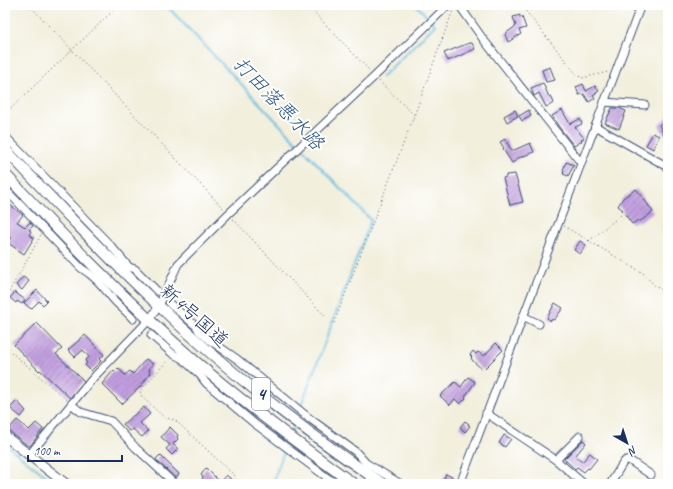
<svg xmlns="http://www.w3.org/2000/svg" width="673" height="489" font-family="Caveat,'Klee One',sans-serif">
	<defs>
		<pattern id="building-hatch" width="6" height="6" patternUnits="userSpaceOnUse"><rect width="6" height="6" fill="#c19fde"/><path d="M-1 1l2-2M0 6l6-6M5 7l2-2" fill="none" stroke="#9c82b7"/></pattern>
	</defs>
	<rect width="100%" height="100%" fill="#fff"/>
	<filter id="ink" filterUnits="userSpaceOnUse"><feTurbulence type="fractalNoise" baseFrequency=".025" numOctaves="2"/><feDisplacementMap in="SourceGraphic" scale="8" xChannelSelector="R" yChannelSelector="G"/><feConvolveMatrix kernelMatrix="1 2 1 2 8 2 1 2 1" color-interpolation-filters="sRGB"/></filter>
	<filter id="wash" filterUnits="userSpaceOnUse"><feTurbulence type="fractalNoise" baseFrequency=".012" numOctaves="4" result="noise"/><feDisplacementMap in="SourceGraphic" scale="16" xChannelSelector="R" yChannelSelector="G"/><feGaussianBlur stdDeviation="0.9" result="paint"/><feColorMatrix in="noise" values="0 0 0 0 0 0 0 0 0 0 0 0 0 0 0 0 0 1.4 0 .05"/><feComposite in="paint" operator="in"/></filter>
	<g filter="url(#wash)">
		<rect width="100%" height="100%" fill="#f2efdd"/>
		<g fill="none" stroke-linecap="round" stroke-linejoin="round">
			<g stroke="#64bee1" stroke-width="2">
				<polyline points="166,5 299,145"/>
				<polyline points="382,77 435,25 416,5"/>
				<polyline points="296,419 371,220 302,148"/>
				<polyline points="291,434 294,425"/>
				<polyline points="5,444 56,484"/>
				<polyline points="272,484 285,449"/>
			</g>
		</g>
		<g id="blocks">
			<g fill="url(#building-hatch)">
				<polygon points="520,15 520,18 522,17 526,28 519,30 521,34 508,42 505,34 516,26 513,17"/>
				<polygon points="469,43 472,43 475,49 448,61 444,53"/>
				<polygon points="550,67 555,80 546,82 542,70"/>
				<polygon points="543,83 549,97 551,96 554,103 546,107 539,93 534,96 531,88"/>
				<polygon points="583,84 586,91 595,86 599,91 593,95 595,98 589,102 584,94 579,95 576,87"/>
				<polygon points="612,108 619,108 626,111 619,129 605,123"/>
				<polygon points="515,110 518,116 507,122 504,116"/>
				<polygon points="529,110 531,116 522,121 519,116"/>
				<polygon points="562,110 570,124 580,119 582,124 575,127 584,138 581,140 582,141 574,146 559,127 552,116"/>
				<polygon points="668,116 668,133 664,135 659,125"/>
				<polygon points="653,133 659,136 653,149 646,145"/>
				<polygon points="505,139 512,151 530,143 534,152 516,159 517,160 512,163 503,149 504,148 500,142"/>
				<polygon points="566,162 574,165 568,176 563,174 564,171 563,170"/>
				<polygon points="515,174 523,202 510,205 503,178 506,177 506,175"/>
				<polygon points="636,189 642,196 653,212 639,222 638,220 632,224 622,210 623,210 618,206 623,198"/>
				<polygon points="5,201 23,215 17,222 25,227 30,222 33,226 29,230 31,231 29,235 34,238 24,254 8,243 12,238 5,233"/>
				<polygon points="580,241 586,245 580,254 574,250"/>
				<polygon points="23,277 29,281 22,290 16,285"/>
				<polygon points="37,290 47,301 43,305 39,301 31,309 24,303"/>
				<polygon points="15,292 25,300 22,304 17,301 16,303 10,298"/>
				<polygon points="555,303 563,308 554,320 552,319 551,321 547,318"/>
				<polygon points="37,323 62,349 56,354 84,381 70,398 40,370 39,371 14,345"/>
				<polygon points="85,335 104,355 99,359 101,361 91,371 85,365 87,363 85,361 89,357 83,350 75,357 68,350"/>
				<polygon points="496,343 503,350 483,370 473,361 471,358 472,357 470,355 473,351 476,354 478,352 484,356"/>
				<polygon points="146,359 153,364 149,369 150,370 149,372 150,373 142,385 122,404 102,384 113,371 114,372 118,368 125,375 130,371 133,374"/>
				<polygon points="468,377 475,382 465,397 466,398 460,404 455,399 450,405 440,396 455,382 461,387"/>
				<polygon points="17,401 26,411 21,417 10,408"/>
				<polygon points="144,407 150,414 140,423 148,431 142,437 133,429 129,431 123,424"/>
				<polygon points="17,420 29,430 36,423 43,429 30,446 28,446 8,430"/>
				<polygon points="465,421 469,424 468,425 470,426 465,432 460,427"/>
				<polygon points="170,427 178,435 177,437 178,439 173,444 178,449 172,455 166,449 170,445 161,437"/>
				<polygon points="504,435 511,439 505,447 499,443"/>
				<polygon points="583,440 586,443 575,456 582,462 590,453 597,459 589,469 588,468 584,472 577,467 575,469 564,459"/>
				<polygon points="160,455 179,474 176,478 157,461 156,459"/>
				<polygon points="206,468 220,482 226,475 231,479 227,484 208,484 202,479 203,477 201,475"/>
				<polygon points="446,474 454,478 452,484 441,484"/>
			</g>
		</g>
	</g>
	<g filter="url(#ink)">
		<use href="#blocks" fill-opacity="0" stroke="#3b4c71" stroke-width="1"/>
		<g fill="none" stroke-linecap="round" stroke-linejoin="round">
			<g stroke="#3b4c71" stroke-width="9">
				<g id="minor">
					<polyline points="459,5 483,39 581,163"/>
					<polyline points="604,102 645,105"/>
					<polyline points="595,126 668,167"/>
					<polyline points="5,136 111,246 129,267 135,269 157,291"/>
					<path d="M5 189 81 268C97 278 102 286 113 299 119 306 127 312 133 319"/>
					<polyline points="170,304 196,326 199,331 208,339 237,359 309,418 356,452 366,463 401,484"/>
					<polyline points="523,316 539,324"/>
					<polyline points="151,335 173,354 181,358 200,375 206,383 255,424 329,479 340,484"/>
					<polyline points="71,404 81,412 111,421 136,448 175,484"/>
					<polyline points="486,413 556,460 584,484"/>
					<polyline points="29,455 93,378 149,320 159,306 178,264 228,214 375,76 448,5"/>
					<polyline points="556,460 580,436"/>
					<polyline points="460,484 641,5"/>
					<polyline points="610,484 623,463 626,460 629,460 651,475"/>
				</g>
			</g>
			<g stroke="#3b4c71" stroke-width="11">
				<polyline id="major" points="5,436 66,484"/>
			</g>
			<g stroke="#3b4c71" stroke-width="12">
				<g id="highway">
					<path d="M5 149C55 202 105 255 158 305 227 371 304 431 383 484"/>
					<path d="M5 174C66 239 128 303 195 361 246 405 300 445 354 484"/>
				</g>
			</g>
			<g stroke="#3b4c71" stroke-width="1" stroke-dasharray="1 3" stroke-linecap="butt">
				<polyline points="29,5 224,209"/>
				<polyline points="307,5 370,71"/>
				<polyline points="521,5 577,75 582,78 608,72"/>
				<polyline points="379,81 414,115"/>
				<polyline points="5,114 119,5"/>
				<polyline points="233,219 326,317"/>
				<polyline points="564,226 643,273 656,287 668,292"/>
				<polyline points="589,241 621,215"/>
				<polyline points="5,299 41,235"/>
				<polyline points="334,323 414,116 453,10"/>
				<polyline points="5,347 67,400"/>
				<polyline points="169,359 140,391 142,397 165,418 175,420 235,476 236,484"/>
			</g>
			<use href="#minor" stroke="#fff" stroke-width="7"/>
			<use href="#major" stroke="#fff" stroke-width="9"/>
			<use href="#highway" stroke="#fff" stroke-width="10"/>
		</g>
	</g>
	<g text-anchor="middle" stroke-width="4" stroke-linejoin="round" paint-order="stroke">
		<rect fill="#fff" stroke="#5f6d8e" stroke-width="1" x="252" y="378" width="18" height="32" rx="3"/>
		<g font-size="18" font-weight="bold" fill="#1b2f5e">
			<text x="261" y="400">4</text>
		</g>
		<g font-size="19" fill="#1b2f5e" stroke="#fff">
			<text transform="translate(195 315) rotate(42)" y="7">新4号国道</text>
		</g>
		<g font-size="20" font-style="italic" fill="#315a85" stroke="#fff">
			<text transform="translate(279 103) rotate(46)" y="7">打田落悪水路</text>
		</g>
	</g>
	<rect width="673" height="489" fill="none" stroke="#fff" stroke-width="20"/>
	<g transform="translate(627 443) rotate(141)" stroke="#ffffff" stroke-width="3" paint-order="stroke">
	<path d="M0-3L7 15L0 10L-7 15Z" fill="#1b2f5e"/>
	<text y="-6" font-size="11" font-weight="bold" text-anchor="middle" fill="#1b2f5e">N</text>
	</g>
	<path d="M28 455v6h94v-6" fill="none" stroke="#1b2f5e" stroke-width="2"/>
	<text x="34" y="455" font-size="12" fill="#1b2f5e" stroke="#ffffff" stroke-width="3" paint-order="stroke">100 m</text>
</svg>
